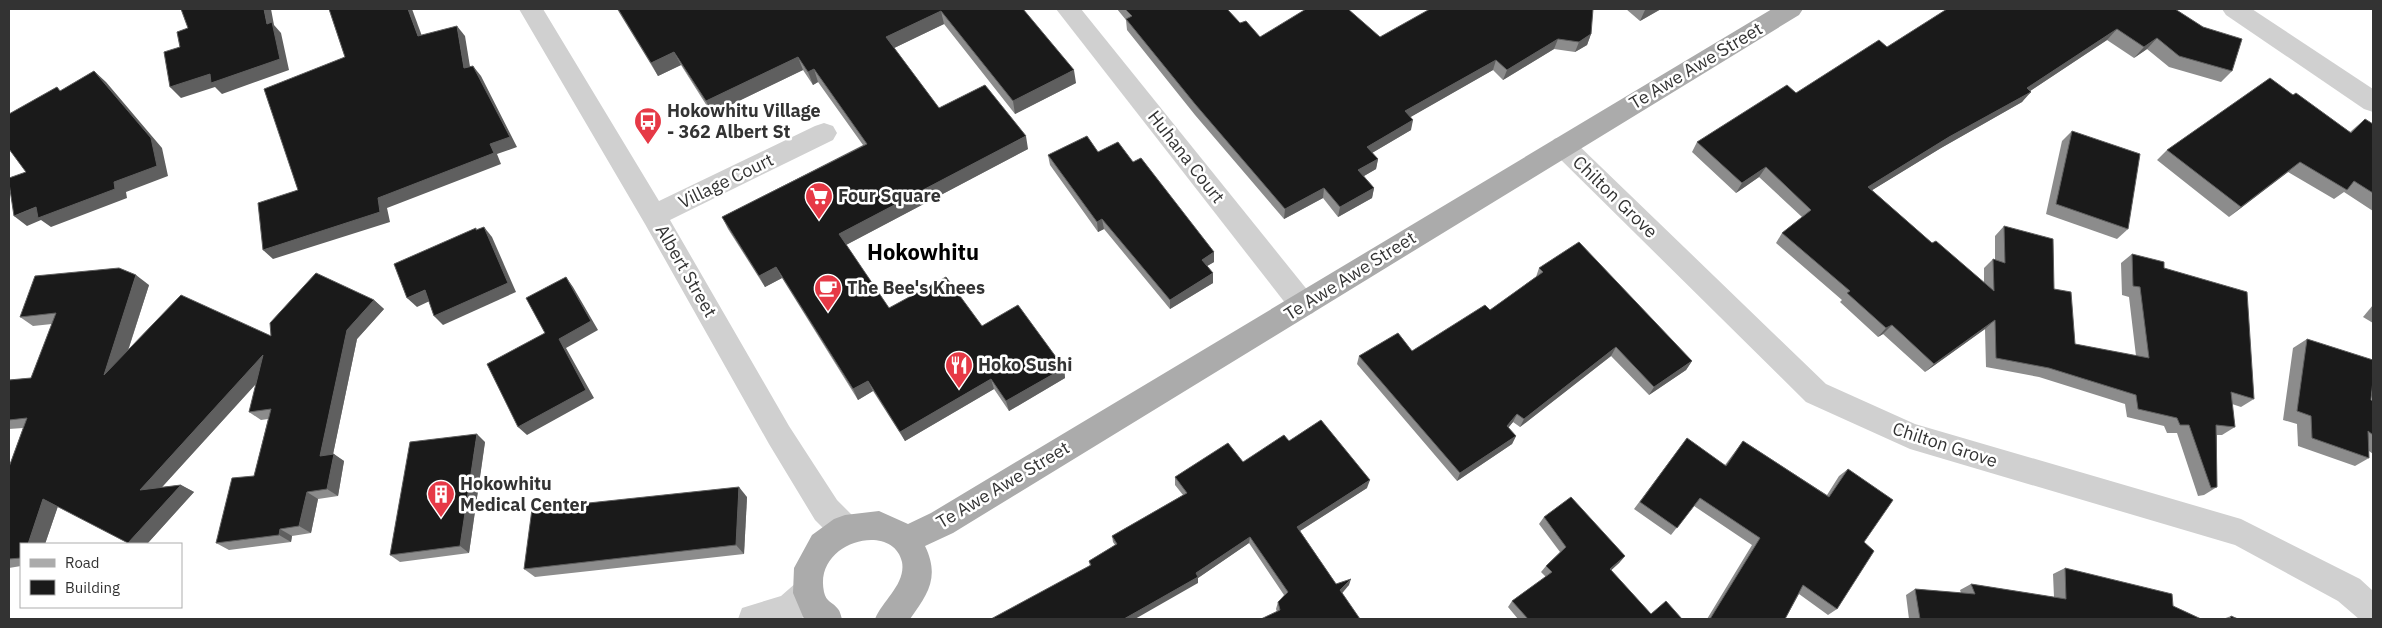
<svg xmlns="http://www.w3.org/2000/svg" width="2382" height="628" font-family="'IBM Plex Sans',sans-serif">
	<rect width="100%" height="100%" fill="#fff"/>
	<g fill="none" stroke-linecap="round" stroke-linejoin="round">
		<g fill="#d0d0d0" fill-rule="evenodd">
			<polygon points="519,9 543,9 659,201 815,126 824,123 833,126 837,133 833,140 670,220 789,426 837,500 856,519 860,529 856,539 845,543 834,539 815,520 769,444 645,224"/>
			<polygon points="1056,9 1081,9 1313,297 1317,305 1313,313 1303,317 1293,313"/>
			<polygon points="2222,9 2252,9 2373,89 2373,112 2364,109 2226,15"/>
			<polygon points="1563,136 1572,139 1826,384 1915,424 2241,519 2360,579 2373,591 2373,619 2359,619 2338,601 2235,545 1910,449 1806,402 1554,153 1550,146 1554,139"/>
			<polygon points="808,578 819,582 823,593 819,604 801,619 738,619 742,608 781,596 797,582"/>
		</g>
		<path fill="#ababab" fill-rule="evenodd" d="M1772 9H1803L1799 15 953 533 925 546C940 577 928 594 910 619H875C883 600 906 584 902 562 893 521 813 541 824 592 826 602 833 602 838 609 840 611 841 616 842 619H804L793 593 794 568 812 535 834 519 845 515 879 511 908 524 931 513Z"/>
	</g>
	<g fill="#8c8c8c">
		<polygon points="617,9 1023,9 1076,83 1015,114 944,24 894,48 939,108 1028,149 846,245 889,308 982,326 1064,368 1065,378 1009,411 994,389 905,441 873,391 858,400 782,278 765,287 728,229 722,217 863,145 818,82 813,85 803,70 712,114 681,65 658,76"/>
		<polygon points="1117,9 1227,9 1240,23 1260,37 1380,37 1591,34 1587,45 1575,52 1554,49 1503,80 1493,70 1410,117 1411,130 1372,153 1378,159 1376,169 1364,176 1374,188 1372,198 1338,217 1323,198 1284,219 1195,115 1127,30 1126,20"/>
		<polygon points="1626,9 1661,9 1640,21"/>
		<polygon points="2175,9 2232,71 2221,82 2169,67 2147,49 2134,58 2107,40 2030,91 2022,102 1941,148 1872,190 1932,243 1984,283 1984,268 1993,259 1995,259 1995,236 2004,226 2054,289 2075,344 2136,356 2129,297 2122,295 2121,263 2132,254 2164,268 2254,399 2241,407 2232,404 2235,427 2222,435 2217,435 2217,487 2204,495 2198,496 2177,433 2167,433 2164,426 2127,417 2125,404 2039,377 1986,367 1985,329 1925,372 1883,334 1878,337 1840,302 1842,300 1776,243 1782,233 1802,217 1759,177 1736,193 1692,152 1697,142 1796,93"/>
		<polygon points="2293,95 2350,132 2365,119 2373,124 2373,211 2344,192 2334,199 2288,172 2229,217 2157,160 2167,150"/>
		<polygon points="2072,131 2128,229 2117,239 2046,214 2062,141"/>
		<polygon points="1098,152 1133,162 1214,252 1214,262 1207,266 1213,283 1170,309 1104,229 1098,232 1050,165 1048,155"/>
		<polygon points="1539,268 1692,361 1686,370 1649,395 1611,356 1520,427 1513,422 1508,428 1516,436 1512,444 1457,481 1357,364 1359,356 1412,351 1490,310 1536,277"/>
		<polygon points="149,285 128,351 271,336 374,300 384,309 357,339 333,454 344,461 338,496 318,499 311,533 292,536 291,542 229,550 216,543 254,476 268,419 261,420 249,412 256,384 162,487 181,485 194,492 147,544 130,544 58,506 45,544 21,544 21,566 9,568 9,467 23,428 9,429 9,380 31,378 52,324 33,326 20,317"/>
		<polygon points="2373,305 2373,323 2363,317"/>
		<polygon points="2307,339 2371,400 2373,401 2373,454 2369,451 2369,458 2355,466 2298,446 2297,424 2283,420 2293,348"/>
		<polygon points="1289,441 1367,488 1300,531 1336,584 1349,585 1277,612 1276,609 1278,602 1284,595 1249,543 1198,578 1198,583 1090,566 1089,561 1115,545 1113,542 1112,536 1183,495 1175,485 1175,477 1243,462"/>
		<polygon points="1743,441 1827,495 1839,476 1848,469 1864,542 1837,609 1828,615 1799,594 1785,619 1707,619 1752,545 1694,506 1671,535 1634,509 1681,446 1725,465"/>
		<polygon points="485,442 469,553 400,562 390,555"/>
		<polygon points="747,497 744,554 535,577 524,569"/>
		<polygon points="1544,517 1625,556 1619,563 1611,570 1651,614 1682,619 1518,619 1508,607 1512,601 1546,577 1541,572 1546,566 1560,552 1539,524"/>
		<polygon points="2065,568 2173,606 2201,619 1909,619 1906,595 1915,589 1961,593 1960,590 1971,584 2054,597 2053,574"/>
		<polygon points="2231,616 2238,619 2223,619"/>
	</g>
	<g fill="#5f5f5f">
		<polygon points="264,9 271,9 274,25 281,33 289,70 222,94 215,87 181,98 170,87 267,24"/>
		<polygon points="408,9 412,9 426,47 418,36"/>
		<polygon points="1647,9 1661,9 1640,21 1645,10"/>
		<polygon points="941,11 944,24 890,50 886,37"/>
		<polygon points="457,26 465,36 472,79 464,68"/>
		<polygon points="2117,29 2107,40 2018,99 2027,88"/>
		<polygon points="1591,34 1587,45 1575,52 1579,42"/>
		<polygon points="2157,38 2147,49 2134,58 2144,47"/>
		<polygon points="1558,39 1554,49 1503,80 1507,70"/>
		<polygon points="674,52 681,65 658,76 651,63"/>
		<polygon points="798,57 803,70 712,114 706,101"/>
		<polygon points="1496,60 1493,70 1402,122 1405,111"/>
		<polygon points="473,66 481,76 517,147 497,154 501,164 387,208 390,222 273,259 263,250 378,198 490,144"/>
		<polygon points="814,69 818,82 813,85 808,72"/>
		<polygon points="1074,70 1076,83 1015,114 1013,101"/>
		<polygon points="94,71 106,82 162,148 168,176 126,192 127,198 51,227 41,220 27,226 14,216 36,207"/>
		<polygon points="2031,92 2022,102 1941,148 1861,197 1868,187 1949,137"/>
		<polygon points="1413,120 1411,130 1365,157 1367,147"/>
		<polygon points="1026,136 1028,149 844,246 839,234"/>
		<polygon points="1378,159 1376,169 1357,180 1358,170"/>
		<polygon points="2300,162 2288,172 2229,217 2241,207"/>
		<polygon points="1766,167 1759,177 1736,193 1742,183"/>
		<polygon points="1324,188 1323,198 1284,219 1285,209"/>
		<polygon points="1374,188 1372,198 1338,217 1340,207"/>
		<polygon points="1102,219 1104,229 1098,232 1097,222"/>
		<polygon points="484,227 492,237 516,292 443,325 434,316"/>
		<polygon points="1214,252 1214,262 1202,269 1202,260"/>
		<polygon points="776,267 782,278 765,287 759,276"/>
		<polygon points="1213,273 1213,283 1170,309 1170,300"/>
		<polygon points="136,275 149,285 117,384 104,375"/>
		<polygon points="566,277 573,287 598,330 566,348 594,398 527,435 518,427 559,339"/>
		<polygon points="425,290 434,299 417,307 407,298"/>
		<polygon points="374,300 384,309 357,339 331,464 320,456 347,330"/>
		<polygon points="1995,320 1985,329 1925,372 1934,364"/>
		<polygon points="1892,325 1883,334 1878,337 1886,328"/>
		<polygon points="1616,347 1611,356 1520,427 1524,419"/>
		<polygon points="263,355 274,364 153,497 140,490"/>
		<polygon points="1692,361 1686,370 1649,395 1654,387"/>
		<polygon points="1064,368 1065,378 1009,411 1006,401"/>
		<polygon points="991,379 994,389 905,441 900,432"/>
		<polygon points="868,381 873,391 858,400 853,389"/>
		<polygon points="1517,414 1513,422 1503,434 1507,426"/>
		<polygon points="477,434 485,442 469,553 460,546"/>
		<polygon points="1516,436 1512,444 1457,481 1460,473"/>
		<polygon points="334,454 344,461 338,496 327,489"/>
		<polygon points="1370,480 1367,488 1295,534 1297,527"/>
		<polygon points="181,485 194,492 147,544 130,544 128,543"/>
		<polygon points="739,487 747,497 744,554 736,545"/>
		<polygon points="307,492 318,499 311,533 299,526"/>
		<polygon points="43,499 58,506 45,544 28,544"/>
		<polygon points="280,529 292,536 291,542 279,535"/>
		<polygon points="1250,537 1249,543 1198,578 1198,583 1135,619 1124,619 1196,573"/>
		<polygon points="1625,556 1619,563 1605,576 1610,569"/>
		<polygon points="1351,579 1349,585 1339,597 1340,590"/>
	</g>
	<g fill="#1a1a1a" stroke="#5f5f5f">
		<polygon points="181,9 264,9 267,24 272,22 280,59 211,83 210,74 170,87 164,52 180,47 177,32 188,28"/>
		<polygon points="329,9 408,9 418,36 457,26 464,68 473,66 510,137 490,144 494,153 378,198 380,212 263,250 258,203 298,190 264,89 345,57"/>
		<polygon points="618,9 1023,9 1074,70 1013,101 941,11 886,37 939,108 985,85 1026,136 839,234 889,308 946,277 982,326 1018,305 1064,368 1006,401 991,379 900,432 868,381 853,389 776,267 759,276 722,217 867,144 814,69 808,72 798,57 706,101 674,52 651,63"/>
		<polygon points="1125,9 1227,9 1240,23 1246,21 1260,37 1306,9 1348,9 1380,37 1430,9 1593,9 1591,34 1579,42 1558,39 1507,70 1496,60 1405,111 1413,120 1367,147 1378,159 1358,170 1374,188 1340,207 1324,188 1285,209 1195,104 1126,19 1132,16"/>
		<polygon points="1947,9 2175,9 2203,27 2242,39 2232,71 2179,56 2157,38 2144,47 2117,29 2027,88 2031,92 1949,137 1868,187 1932,243 1936,241 1994,291 1993,259 2005,263 2004,226 2053,239 2054,289 2071,292 2075,344 2149,358 2140,287 2133,286 2132,254 2164,262 2164,268 2247,292 2254,399 2231,392 2235,427 2216,425 2217,487 2211,488 2189,425 2180,425 2177,418 2138,409 2136,395 2049,368 1996,358 1995,320 1934,364 1892,325 1886,328 1847,293 1850,291 1782,233 1811,210 1766,167 1742,183 1697,142 1787,85 1796,93 1879,40 1887,47"/>
		<polygon points="94,71 151,138 157,166 114,182 115,189 38,218 36,207 14,216 9,183 9,178 26,172 9,149 9,114 57,87 60,91"/>
		<polygon points="2270,78 2293,95 2296,93 2351,133 2365,119 2373,124 2373,193 2354,181 2347,190 2300,162 2241,207 2167,150"/>
		<polygon points="2072,131 2140,154 2128,229 2056,204"/>
		<polygon points="1087,136 1098,152 1118,142 1133,162 1141,158 1214,252 1202,260 1213,273 1170,300 1102,219 1097,222 1048,155"/>
		<polygon points="484,227 508,283 434,316 425,290 407,298 394,264 476,228 476,230"/>
		<polygon points="1579,242 1692,361 1654,387 1616,347 1524,419 1517,414 1507,426 1516,436 1460,473 1359,356 1398,333 1412,351 1485,305 1490,310 1543,272 1539,268"/>
		<polygon points="119,268 136,275 104,375 181,295 271,336 270,323 316,273 374,300 347,330 320,456 334,454 327,489 307,492 299,526 280,529 279,535 216,543 232,478 254,476 271,409 249,412 263,355 140,490 181,485 128,543 43,499 28,544 21,544 21,558 9,559 9,467 27,418 9,420 9,380 31,378 56,313 20,317 35,276"/>
		<polygon points="566,277 591,321 559,339 586,390 518,427 487,364 545,333 526,298"/>
		<polygon points="2307,339 2373,360 2373,380 2371,400 2373,401 2373,435 2368,431 2369,458 2312,438 2311,416 2297,411"/>
		<polygon points="1321,420 1370,480 1297,527 1336,584 1351,579 1340,590 1360,619 1261,619 1280,610 1278,602 1288,592 1250,537 1196,573 1198,577 1124,619 991,619 1091,565 1089,561 1117,544 1112,536 1187,493 1175,477 1228,443 1243,462 1284,435 1289,441"/>
		<polygon points="477,434 460,546 390,555 410,442"/>
		<polygon points="1687,438 1726,466 1743,441 1829,497 1848,469 1893,500 1864,542 1874,551 1837,609 1803,585 1785,619 1710,619 1760,538 1700,498 1677,528 1640,502"/>
		<polygon points="739,487 736,545 524,569 532,509"/>
		<polygon points="1571,497 1625,556 1610,569 1651,614 1666,601 1682,619 1528,619 1512,601 1552,572 1546,566 1566,547 1544,517"/>
		<polygon points="2065,568 2172,594 2173,606 2201,619 1920,619 1915,589 1975,594 1971,584 2066,599"/>
		<polygon points="2231,616 2238,619 2230,619"/>
	</g>
	<defs>
		<g id="bus-pin" transform="scale(1.4375)"><path d="M0 17L-7.5 6A9.5 9.5 0 1 1 7.5 6Z" fill="#e63946" stroke="#fff"/><path d="M-5-6H5V4H4V6H2V4H-2V6H-4V4H-5ZM-3.5-4V0h7V-4ZM-3.5 1.2v1.5H-2V1.2ZM2 1.2v1.5H3.5V1.2Z" fill="#fff"/></g>
		<g id="supermarket-pin" transform="scale(1.4375)"><path d="M0 17L-7.5 6A9.5 9.5 0 1 1 7.5 6Z" fill="#e63946" stroke="#fff"/><path d="M-6-5.5h2.5l.6 2H6L4.5 2H-2.5L-4.4-4H-6ZM-1.5 3.2a1.3 1.3 0 1 0 .1 0ZM3 3.2a1.3 1.3 0 1 0 .1 0Z" fill="#fff"/></g>
		<g id="cafe-pin" transform="scale(1.4375)"><path d="M0 17L-7.5 6A9.5 9.5 0 1 1 7.5 6Z" fill="#e63946" stroke="#fff"/><path d="M-5.5-4.5H6V0H3Q3 3.5 0 3.5H-2.5Q-5.5 3.5-5.5 0ZM3-3.2v2h1.7v-2ZM-6 4.5H4V6H-6Z" fill="#fff"/></g>
		<g id="restaurant-pin" transform="scale(1.4375)"><path d="M0 17L-7.5 6A9.5 9.5 0 1 1 7.5 6Z" fill="#e63946" stroke="#fff"/><path d="M-5-6h1v4h1v-4h1v4h1v-4h1v5L-1.5 .5V6h-2V.5L-5-1ZM5-6V6H3V1.5H1.5Q1.5-4 5-6Z" fill="#fff"/></g>
		<g id="building-pin" transform="scale(1.4375)"><path d="M0 17L-7.5 6A9.5 9.5 0 1 1 7.5 6Z" fill="#e63946" stroke="#fff"/><path d="M-4-6H4V6H1V3H-1V6H-4ZM-2.5-4.3h1.7v1.8h-1.7ZM.8-4.3h1.7v1.8H.8ZM-2.5-1h1.7V.8h-1.7ZM.8-1h1.7V.8H.8Z" fill="#fff"/></g>
	</defs>
	<g fill-rule="evenodd">
		<use href="#bus-pin" x="648" y="121"/>
		<use href="#supermarket-pin" x="819" y="196"/>
		<use href="#cafe-pin" x="828" y="288"/>
		<use href="#restaurant-pin" x="959" y="365"/>
		<use href="#building-pin" x="441" y="494"/>
	</g>
	<g text-anchor="middle" stroke-width="5" stroke-linejoin="round" paint-order="stroke">
		<g font-size="18" fill="#333" stroke="#fff">
			<text transform="translate(1696 66) rotate(-31)" y="6">Te Awe Awe Street</text>
			<text transform="translate(1186 157) rotate(52)" y="6">Huhana Court</text>
			<text transform="translate(726 181) rotate(-26)" y="6">Village Court</text>
			<text transform="translate(1615 197) rotate(44)" y="6">Chilton Grove</text>
			<text transform="translate(686 271) rotate(60)" y="6">Albert Street</text>
			<text transform="translate(1350 276) rotate(-32)" y="6">Te Awe Awe Street</text>
			<text transform="translate(1945 445) rotate(18)" y="6">Chilton Grove</text>
			<text transform="translate(1003 485) rotate(-31)" y="6">Te Awe Awe Street</text>
		</g>
		<g font-size="18" font-weight="bold" fill="#333" stroke="#fff" text-anchor="start">
			<text x="667" y="117">Hokowhitu Village<tspan x="667" dy="21">- 362 Albert St</tspan></text>
			<text x="838" y="202">Four Square</text>
			<text x="847" y="294">The Bee's Knees</text>
			<text x="978" y="371">Hoko Sushi</text>
			<text x="460" y="490">Hokowhitu<tspan x="460" dy="21">Medical Center</tspan></text>
		</g>
		<g font-size="22" font-weight="bold" fill="#000" stroke="#fff">
			<text x="923" y="260">Hokowhitu</text>
		</g>
	</g>
	<rect width="2382" height="628" fill="none" stroke="#333333" stroke-width="20"/>
	<rect x="20" y="543" width="162" height="65" fill="#ffffff" stroke="#adadad"/>
	<rect x="30" y="559" width="25" height="8" fill="#ababab" stroke="#adadad"/>
	<text x="65" y="568" font-size="15" fill="#333333">Road</text>
	<rect x="30" y="580" width="25" height="15" fill="#1a1a1a" stroke="#adadad"/>
	<text x="65" y="593" font-size="15" fill="#333333">Building</text>
</svg>
